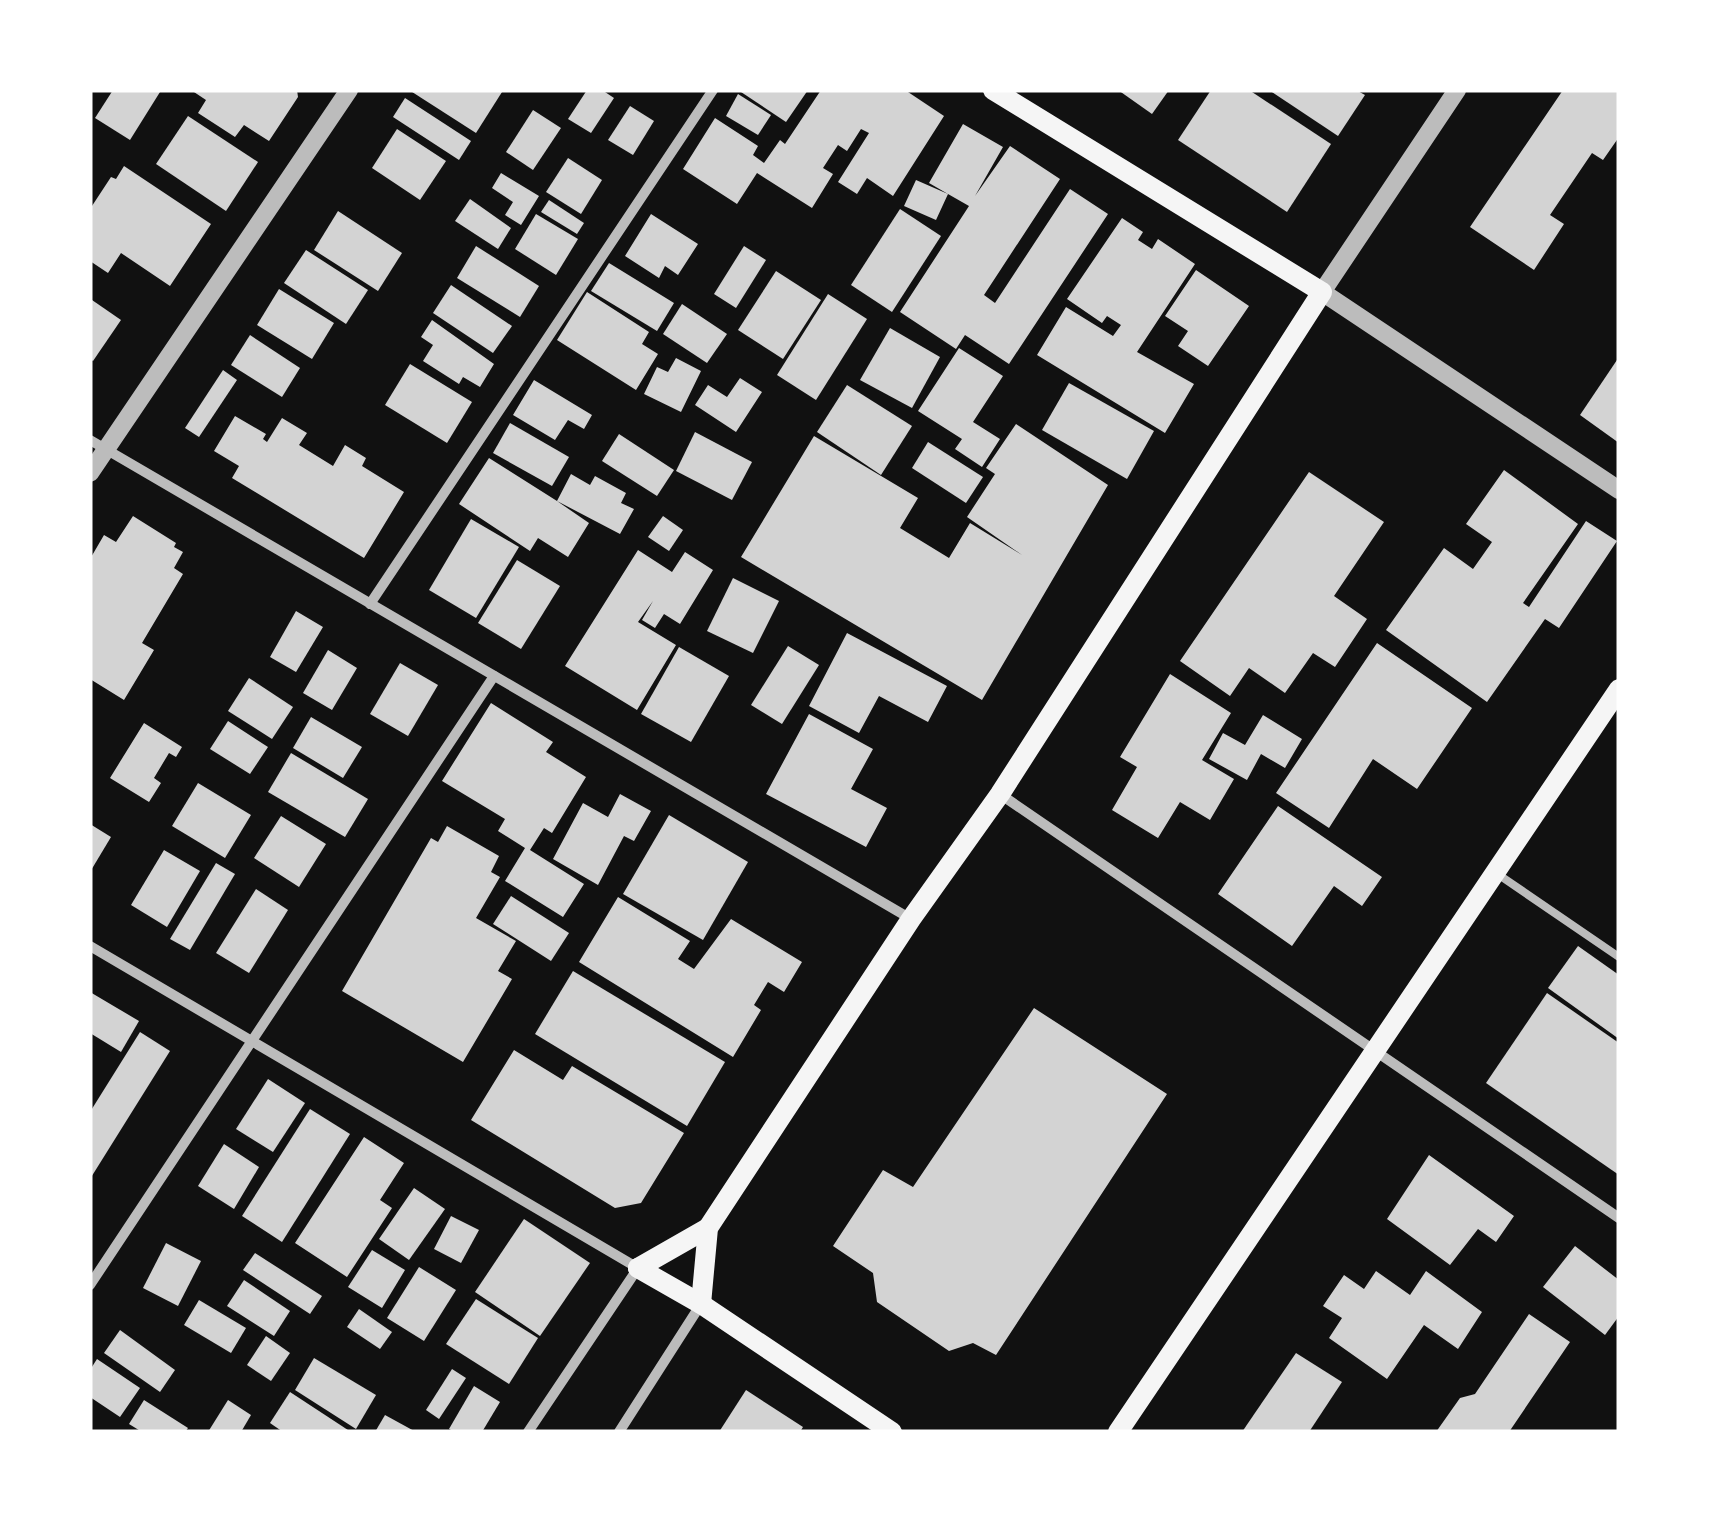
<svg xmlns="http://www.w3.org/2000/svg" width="1709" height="1522" font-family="Rubik,sans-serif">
	<rect width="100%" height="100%" fill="#111"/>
	<g fill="#d3d3d3">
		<polygon points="113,90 160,92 130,140 95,118"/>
		<polygon points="191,90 297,90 298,97 269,141 244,125 235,137 198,113 206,100"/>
		<polygon points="409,90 500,90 502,92 476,133"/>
		<polygon points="587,90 602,90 614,98 591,133 568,119"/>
		<polygon points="738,90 808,90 786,122"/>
		<polygon points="821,90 905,90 944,116 893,196 867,178 857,194 838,182 869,133 861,129 847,151 838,145 823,168 833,174 812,208 757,173 737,204 683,169 715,118 758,146 753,155 764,163 780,140 785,144"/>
		<polygon points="1118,90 1169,90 1152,114"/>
		<polygon points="1211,90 1249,90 1331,144 1287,212 1178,140"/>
		<polygon points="1269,90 1356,90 1365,95 1338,136"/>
		<polygon points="1563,90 1619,90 1619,137 1603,160 1592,153 1550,215 1564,224 1534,270 1470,227"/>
		<polygon points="738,94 771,115 758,135 726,116"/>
		<polygon points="405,98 471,141 459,160 393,117"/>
		<polygon points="630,106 654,121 633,155 608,140"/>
		<polygon points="533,110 561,128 533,170 506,152"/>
		<polygon points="188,116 258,162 226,211 156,164"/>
		<polygon points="963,124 1003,147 975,196 1010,146 1060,179 984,295 995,303 1070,189 1108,214 1009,364 965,335 956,349 900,312 969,206 948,194 936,220 904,206 916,180 948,194 929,183"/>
		<polygon points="397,129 446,161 420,200 372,168"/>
		<polygon points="568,158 602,180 581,214 546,192"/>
		<polygon points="124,166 211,224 170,286 121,253 108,273 90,261 90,209 111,177 116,179"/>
		<polygon points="501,173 539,196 521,225 505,215 513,202 492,188"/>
		<polygon points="470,199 511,228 498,249 455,221"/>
		<polygon points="549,200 584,223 577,234 541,212"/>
		<polygon points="900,209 941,236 892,312 851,285"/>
		<polygon points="338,211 402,253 378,291 314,250"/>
		<polygon points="536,214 578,239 556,275 515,249"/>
		<polygon points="651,214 698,244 678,275 665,266 659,278 625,256"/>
		<polygon points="1122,218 1143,232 1138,240 1152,249 1158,239 1195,264 1137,352 1194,384 1165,433 1037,355 1066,307 1113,336 1121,325 1107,316 1102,323 1067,299"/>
		<polygon points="476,246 539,286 520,317 457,278"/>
		<polygon points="744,246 766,260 736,308 714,294"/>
		<polygon points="306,250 368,290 346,324 284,283"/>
		<polygon points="609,263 674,303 657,331 591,291"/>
		<polygon points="1196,270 1249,306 1208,366 1178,346 1188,331 1165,316"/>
		<polygon points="776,271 821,300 783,359 738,330"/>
		<polygon points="451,285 512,326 493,353 433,313"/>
		<polygon points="279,289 334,323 312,359 257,325"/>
		<polygon points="587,292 649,332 642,344 658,354 636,390 557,340"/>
		<polygon points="828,294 867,319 816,400 777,375"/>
		<polygon points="92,300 121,320 93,361 90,359"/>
		<polygon points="682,304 727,334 707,363 663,334"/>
		<polygon points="432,320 494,364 480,387 463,377 459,384 423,361 433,345 421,337"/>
		<polygon points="890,328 940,357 912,408 860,380"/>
		<polygon points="250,335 300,368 282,397 231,365"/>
		<polygon points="959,348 1003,376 973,422 1000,439 982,467 955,449 962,439 918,411"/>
		<polygon points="1619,357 1619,443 1580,415"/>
		<polygon points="676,358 701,371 681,412 644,394 657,367 668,372"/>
		<polygon points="410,364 472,402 447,443 385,405"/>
		<polygon points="223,370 237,380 199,437 185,428"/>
		<polygon points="740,378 762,392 736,432 695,405 708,385 727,397"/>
		<polygon points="534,380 592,415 584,429 568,420 555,440 513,415"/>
		<polygon points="1069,383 1154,431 1127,479 1042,430"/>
		<polygon points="847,385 912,426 881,475 817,432"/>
		<polygon points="235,416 266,434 263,439 267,442 282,418 307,433 299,445 333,466 345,445 366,458 362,466 404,492 364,558 232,478 239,466 214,451"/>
		<polygon points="510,423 569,457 552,486 493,453"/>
		<polygon points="1016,424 1108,485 982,700 741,557 814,436 918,498 900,528 949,558 970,523 1022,555 967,517 995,474 986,468"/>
		<polygon points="695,432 752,462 732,500 676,471"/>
		<polygon points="619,434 674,470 657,496 602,461"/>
		<polygon points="928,442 983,477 966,503 912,468"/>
		<polygon points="489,458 557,501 571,474 590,485 595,476 626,493 621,503 634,509 620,534 557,501 589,523 568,557 538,538 530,551 459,504"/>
		<polygon points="1504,470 1578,524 1523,603 1529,607 1586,521 1617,541 1559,628 1545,619 1487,702 1386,630 1444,548 1473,569 1492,542 1466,524"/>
		<polygon points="1309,472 1384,522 1334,596 1367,619 1335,667 1313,653 1285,693 1249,668 1230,696 1180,661"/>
		<polygon points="133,516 176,543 174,547 183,552 174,568 183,574 142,643 154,650 124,700 90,679 90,559 104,535 116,542"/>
		<polygon points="663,516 683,530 669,551 648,537"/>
		<polygon points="471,519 519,547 476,618 429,590"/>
		<polygon points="638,550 672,572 685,552 713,570 680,624 664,614 655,628 642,620 653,601 638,622 676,645 637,710 565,666"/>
		<polygon points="517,560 560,586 521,649 478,623"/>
		<polygon points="733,578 779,601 753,653 707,631"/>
		<polygon points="296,611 323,627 296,672 270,657"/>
		<polygon points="847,633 947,686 928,722 879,696 859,733 809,706"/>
		<polygon points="1377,643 1472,708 1417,789 1373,759 1329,828 1276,793"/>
		<polygon points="788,646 819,665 782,724 751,705"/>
		<polygon points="679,647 729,676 691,742 641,714"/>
		<polygon points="328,650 357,668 332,710 303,693"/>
		<polygon points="400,663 438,685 408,736 370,714"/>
		<polygon points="1170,674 1231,713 1202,760 1234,779 1210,820 1180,802 1158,838 1112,810 1137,767 1120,757"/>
		<polygon points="249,678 293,707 272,739 228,711"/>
		<polygon points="491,703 553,742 546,752 586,777 552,833 544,828 530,850 584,884 563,917 505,881 525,848 498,831 505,819 442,781"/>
		<polygon points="809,714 873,749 851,789 887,808 866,847 766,794"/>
		<polygon points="1263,715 1302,739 1285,768 1261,754 1247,780 1209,759 1223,733 1245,745"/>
		<polygon points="311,717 362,747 343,778 293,748"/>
		<polygon points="228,721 268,747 250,774 210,749"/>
		<polygon points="144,723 182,747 176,757 169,753 154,778 161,783 149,802 110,778"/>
		<polygon points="291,753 368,799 345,837 268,792"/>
		<polygon points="198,783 251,815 225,858 172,826"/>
		<polygon points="620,794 651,811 634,841 624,836 598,885 553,859 583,803 608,817"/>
		<polygon points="1278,806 1382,877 1362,906 1334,886 1292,946 1218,894"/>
		<polygon points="669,815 748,862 703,940 623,894"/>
		<polygon points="281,816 326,844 299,887 254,858"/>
		<polygon points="90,824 111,837 90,872"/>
		<polygon points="447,826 499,856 491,872 500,877 476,918 516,941 498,971 512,979 463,1062 342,991 431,838 438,842"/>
		<polygon points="164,850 200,871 167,927 131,905"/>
		<polygon points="216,863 235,874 190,950 170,939"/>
		<polygon points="256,889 288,910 249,973 216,953"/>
		<polygon points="511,896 569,933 551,961 493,924"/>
		<polygon points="618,897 690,941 678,959 694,969 731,919 802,962 784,992 768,982 754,1005 761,1010 733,1057 579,962"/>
		<polygon points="1578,946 1619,975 1619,1039 1548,988"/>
		<polygon points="573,971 725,1062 687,1126 535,1034"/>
		<polygon points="90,992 139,1021 121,1052 90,1033"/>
		<polygon points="1547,993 1619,1043 1619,1175 1486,1083"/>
		<polygon points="1034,1008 1167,1094 996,1355 973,1343 949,1351 877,1302 873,1273 833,1246 883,1170 913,1187"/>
		<polygon points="140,1032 170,1051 90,1179 90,1112"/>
		<polygon points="514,1050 563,1080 572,1066 684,1133 641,1203 615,1208 471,1120"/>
		<polygon points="268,1079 305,1103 273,1152 236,1129"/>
		<polygon points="310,1109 350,1134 282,1242 242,1216"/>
		<polygon points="364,1137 404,1163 380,1200 392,1208 347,1277 295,1243"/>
		<polygon points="224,1144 259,1167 234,1209 198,1186"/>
		<polygon points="1429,1155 1514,1216 1496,1242 1478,1229 1450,1265 1387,1219"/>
		<polygon points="414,1188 445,1209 409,1260 379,1239"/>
		<polygon points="451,1216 479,1230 461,1263 434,1249"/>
		<polygon points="524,1219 590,1263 540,1336 475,1292"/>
		<polygon points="166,1243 201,1261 178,1306 143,1288"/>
		<polygon points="1575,1246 1619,1280 1619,1316 1605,1335 1543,1287"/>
		<polygon points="372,1250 405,1270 382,1308 348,1287"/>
		<polygon points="255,1253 322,1296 310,1314 243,1270"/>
		<polygon points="419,1267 456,1290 424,1341 387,1318"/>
		<polygon points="1376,1271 1410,1295 1426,1271 1482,1312 1458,1349 1424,1325 1387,1379 1329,1338 1342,1318 1323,1306 1344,1275 1364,1289"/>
		<polygon points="244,1280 290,1311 274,1336 227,1306"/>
		<polygon points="476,1299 538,1338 509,1384 446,1344"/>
		<polygon points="199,1300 246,1328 231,1353 184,1325"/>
		<polygon points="359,1309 392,1332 380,1349 347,1327"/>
		<polygon points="1529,1314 1570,1342 1509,1432 1436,1432 1460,1398 1475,1394"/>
		<polygon points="120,1330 175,1370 160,1392 104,1353"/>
		<polygon points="266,1336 290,1353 271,1381 247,1365"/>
		<polygon points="1296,1353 1342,1382 1309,1432 1242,1432"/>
		<polygon points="314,1358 376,1395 356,1429 295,1390"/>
		<polygon points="97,1359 140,1388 120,1417 90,1397 90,1370"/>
		<polygon points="452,1369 466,1378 439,1419 426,1410"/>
		<polygon points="474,1386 500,1402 482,1432 455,1432 449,1429"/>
		<polygon points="746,1390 803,1427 800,1432 719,1432"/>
		<polygon points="290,1392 351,1432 283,1432 270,1423"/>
		<polygon points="144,1400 188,1428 185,1432 142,1432 129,1424"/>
		<polygon points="228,1400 251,1415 241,1432 208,1432"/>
		<polygon points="385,1415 416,1432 375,1432"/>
	</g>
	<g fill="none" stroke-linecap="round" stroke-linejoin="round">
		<polyline stroke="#bcbcbc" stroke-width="8" points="1499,875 1619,957"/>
		<g stroke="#bcbcbc" stroke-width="10">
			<polyline points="90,440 911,919"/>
			<polyline points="370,604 713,90"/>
			<polyline points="1000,794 1619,1218"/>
			<polyline points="90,946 638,1268 528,1432"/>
			<polyline points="90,1285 494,676"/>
			<polyline points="619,1432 701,1304"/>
		</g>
		<g stroke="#bcbcbc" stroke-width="18">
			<polyline points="1457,90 1322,292 1619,490"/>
			<polyline points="90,473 349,90"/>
		</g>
		<g stroke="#f5f5f5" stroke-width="20">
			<polyline points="638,1268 701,1304 892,1432"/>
			<polyline points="638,1268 708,1228"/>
			<polyline points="701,1304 708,1228 911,919 1000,794 1322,292 993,90"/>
			<polyline points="1118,1432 1619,689"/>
		</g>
	</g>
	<rect width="1709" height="1522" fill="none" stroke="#ffffff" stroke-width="185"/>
</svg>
